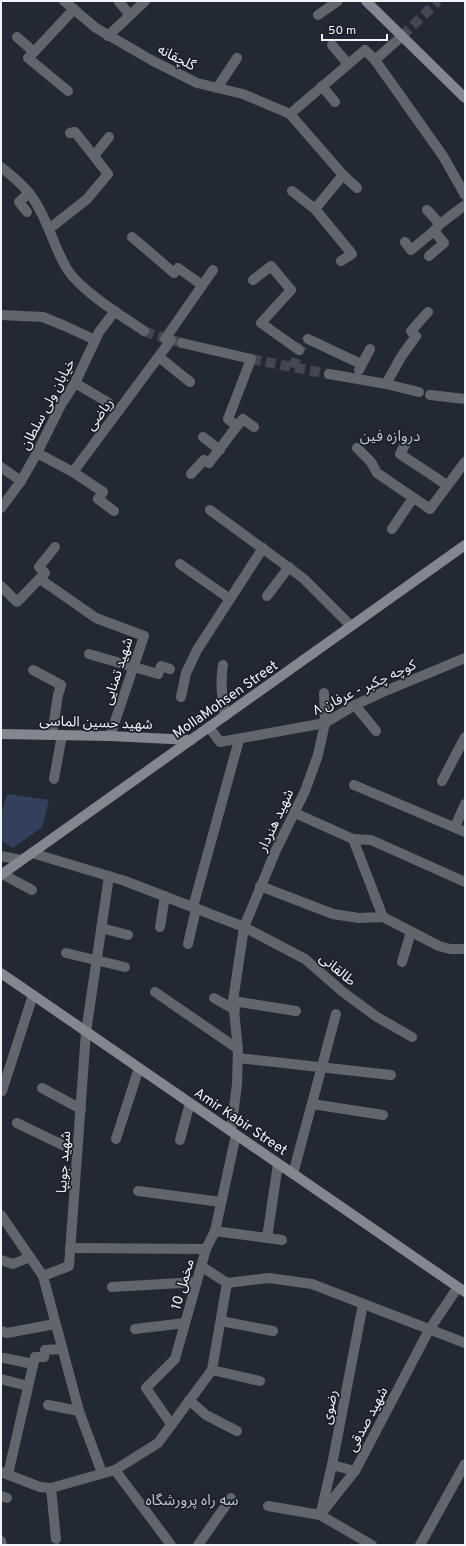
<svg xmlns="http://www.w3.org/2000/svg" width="466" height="1546" font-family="Overpass,'Noto Sans Arabic',sans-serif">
	<rect width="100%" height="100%" fill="#232934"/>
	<polygon fill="#32405c" points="7,794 49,800 42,827 13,848 1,841 1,815"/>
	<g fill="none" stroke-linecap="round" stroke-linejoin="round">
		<g stroke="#424752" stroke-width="10" stroke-dasharray="10 5" stroke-linecap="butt">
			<polyline points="402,36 438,1"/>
			<polyline points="144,331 154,335 182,343"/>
			<polyline points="251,359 329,374"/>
			<polyline points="293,368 299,350 308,339"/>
		</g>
		<g stroke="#62656b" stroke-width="10">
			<polyline points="64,1 96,28 153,61 197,83 243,94 290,114 343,175 357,188"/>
			<polyline points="121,1 119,2 130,15"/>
			<polyline points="318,15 338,1"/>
			<polyline points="108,36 145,1"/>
			<polyline points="17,37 34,52 28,58 68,91"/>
			<polyline points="332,45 348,64"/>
			<polyline points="34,52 74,9"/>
			<polyline points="375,60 402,36"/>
			<polyline points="322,86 335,102"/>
			<polyline points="217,88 237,58"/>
			<polyline points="290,114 365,50 375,60 443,156 465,195"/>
			<polyline points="94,156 109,137"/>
			<path d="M1 167C12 176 24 185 32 197 48 219 53 246 67 269 81 291 122 316 144 331"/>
			<polyline points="292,191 315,209 352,254 341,261"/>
			<polyline points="315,209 343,175"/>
			<polyline points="427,210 440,224"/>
			<polyline points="27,212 19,202 29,193"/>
			<polyline points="49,229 87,199 108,174 75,132 70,133"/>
			<polyline points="132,237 174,273 178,268 202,285"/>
			<polyline points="405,242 411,250 434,231"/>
			<polyline points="429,256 444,243 434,231 440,224 465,205"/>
			<polyline points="253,280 271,266 291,290 261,323 299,350"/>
			<polyline points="1,315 43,317 65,326 95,340"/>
			<polyline points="165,339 213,270"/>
			<polyline points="308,339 361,364"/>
			<polyline points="182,343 251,359 228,419 237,426 243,419 254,427"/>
			<polyline points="159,357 190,382"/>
			<polyline points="359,370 370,349"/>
			<polyline points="329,374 386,384 419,392"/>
			<polyline points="75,383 109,403"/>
			<polyline points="386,384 401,357 416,336 411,331 428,312"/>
			<polyline points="430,395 465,399"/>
			<polyline points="203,437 220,450"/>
			<polyline points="406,443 400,454 447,485"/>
			<polyline points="357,448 371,462 377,473 430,509 465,462"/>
			<polyline points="37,453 73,472 171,340"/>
			<polyline points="1,467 21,481"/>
			<polyline points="73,472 103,492 98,499 114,511"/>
			<polyline points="191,474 204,460 209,463 237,426"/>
			<polyline points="1,508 21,481 37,453 61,405 75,383 99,332 115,311"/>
			<polyline points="210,510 303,578 351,626"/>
			<polyline points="392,529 413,498"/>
			<polyline points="180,564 230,599"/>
			<polyline points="40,579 96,618 144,636 110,736"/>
			<polyline points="1,586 17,602 45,573 39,567 55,547"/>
			<polyline points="267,596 289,567"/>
			<polyline points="89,654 158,674 161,666 170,669"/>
			<path d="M223 665C220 682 222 698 225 716"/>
			<polyline points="33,670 61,685 58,695 52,734"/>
			<polyline points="181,697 186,673 197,650 263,548"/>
			<polyline points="355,705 376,731"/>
			<polyline points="209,727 220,742 325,723 355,705 383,692 465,658"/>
			<polyline points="54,779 62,735"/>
			<polyline points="442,781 465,737"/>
			<polyline points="354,785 465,832"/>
			<polyline points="295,813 353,839 371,840 465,882"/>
			<polyline points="455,827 465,804"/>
			<polyline points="353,839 383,917"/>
			<polyline points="32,853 125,881 244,927 305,959 343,992 377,1017 412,1037"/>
			<polyline points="1,856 21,860"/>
			<polyline points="2,874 32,890"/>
			<polyline points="260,886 333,914 359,918 383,917 439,946 450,949 465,949"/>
			<polyline points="193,907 239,740"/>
			<polyline points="160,927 165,896"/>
			<polyline points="101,928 128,935"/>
			<polyline points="188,944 196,909"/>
			<polyline points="66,953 125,967"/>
			<polyline points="402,962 411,932"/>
			<polyline points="155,992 238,1049"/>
			<polyline points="214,998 235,1010"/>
			<polyline points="233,1001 296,1011"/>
			<polyline points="238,1058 391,1075"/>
			<polyline points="42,1088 81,1109"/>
			<polyline points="2,1091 33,995"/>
			<polyline points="312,1104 383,1115"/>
			<polyline points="17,1123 77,1152"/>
			<polyline points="231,1131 237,1084 238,1049 233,1001 244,927 276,850 305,791 318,755 325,723 324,693"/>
			<polyline points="116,1139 139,1068"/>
			<polyline points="180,1140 190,1103"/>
			<polyline points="293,1174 336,1014"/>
			<polyline points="138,1191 221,1202"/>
			<polyline points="1,1215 43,1276 79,1411 102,1473"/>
			<polyline points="215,1231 282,1240"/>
			<polyline points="267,1238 278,1164"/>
			<polyline points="70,1248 206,1249"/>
			<polyline points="1,1260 13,1264 30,1257"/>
			<polyline points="201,1266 227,1283 269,1278 312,1284 465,1343"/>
			<polyline points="43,1276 69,1266 86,1032 109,876"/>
			<polyline points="112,1287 197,1282"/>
			<polyline points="221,1321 273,1331"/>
			<polyline points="135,1329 185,1323"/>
			<polyline points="1,1331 7,1333 55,1324"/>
			<polyline points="4,1358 33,1364"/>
			<polyline points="212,1370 260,1381"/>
			<polyline points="1,1379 28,1386"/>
			<polyline points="189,1400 206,1415 237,1431"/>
			<polyline points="48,1405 79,1411"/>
			<polyline points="171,1424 146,1388 175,1359 206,1249 215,1231 236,1135"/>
			<polyline points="332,1465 355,1471"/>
			<polyline points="115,1470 171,1545"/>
			<polyline points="1,1472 40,1487 51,1488 115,1470 158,1443 212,1370 227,1283"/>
			<polyline points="8,1474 35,1357 44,1357 45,1350 62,1349"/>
			<polyline points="51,1488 56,1539"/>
			<polyline points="1,1496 7,1498"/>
			<polyline points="268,1506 320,1515 372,1545"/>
			<polyline points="321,1512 332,1465 363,1304"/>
			<polyline points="320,1515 355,1471 429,1330 458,1287"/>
			<polyline points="1,1541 2,1545"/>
			<polyline points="198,1545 231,1498"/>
			<polyline points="420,1545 465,1464"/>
		</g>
		<g stroke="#828790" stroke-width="10">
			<polyline points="366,1 465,98"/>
			<polyline points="1,734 110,736 191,740"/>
			<polyline points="1,875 465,545"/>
			<polyline points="1,973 465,1292"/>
		</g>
	</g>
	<g text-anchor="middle" stroke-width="3.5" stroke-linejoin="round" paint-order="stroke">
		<g font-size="14" fill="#f0f4fb" stroke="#1a1f2a">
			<text transform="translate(177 57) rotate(27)" y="5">گلچقانه</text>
			<text transform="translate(47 404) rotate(-62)" y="5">خیابان ولی سلطان</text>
			<text transform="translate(99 414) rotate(-53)" y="5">ریاضی</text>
			<text transform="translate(117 671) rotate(-72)" y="5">شهید تمنایی</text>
			<text transform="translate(364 687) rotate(-25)" y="5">کوچه چکبر - عرفان ۸</text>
			<text transform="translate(225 699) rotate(-35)" y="5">MollaMohsen Street</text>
			<text transform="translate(96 722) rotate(2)" y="5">شهید حسین الماسی</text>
			<text transform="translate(275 820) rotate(-65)" y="5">شهید هنردار</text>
			<text transform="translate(338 969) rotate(40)" y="5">طالقانی</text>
			<text transform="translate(241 1121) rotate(34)" y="5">Amir Kabir Street</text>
			<text transform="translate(63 1162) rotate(-86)" y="5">شهید جویپا</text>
			<text transform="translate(182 1284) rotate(-74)" y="5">مخمل 10</text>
			<text transform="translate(329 1407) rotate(-79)" y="5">رضوی</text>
			<text transform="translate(367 1419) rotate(-62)" y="5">شهید صدقی</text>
		</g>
		<g font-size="15" fill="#bcc3d2" stroke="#1a1f2a">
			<text x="390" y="441">دروازه فین</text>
			<text x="192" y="1505">سه راه پرورشگاه</text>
		</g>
	</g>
	<rect width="466" height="1546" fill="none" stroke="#f0f4fb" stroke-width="4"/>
	<path d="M322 34v6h65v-6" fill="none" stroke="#f0f4fb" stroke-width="2"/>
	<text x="328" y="34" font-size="12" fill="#f0f4fb" stroke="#1a1f2a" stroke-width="3" paint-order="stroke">50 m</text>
</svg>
